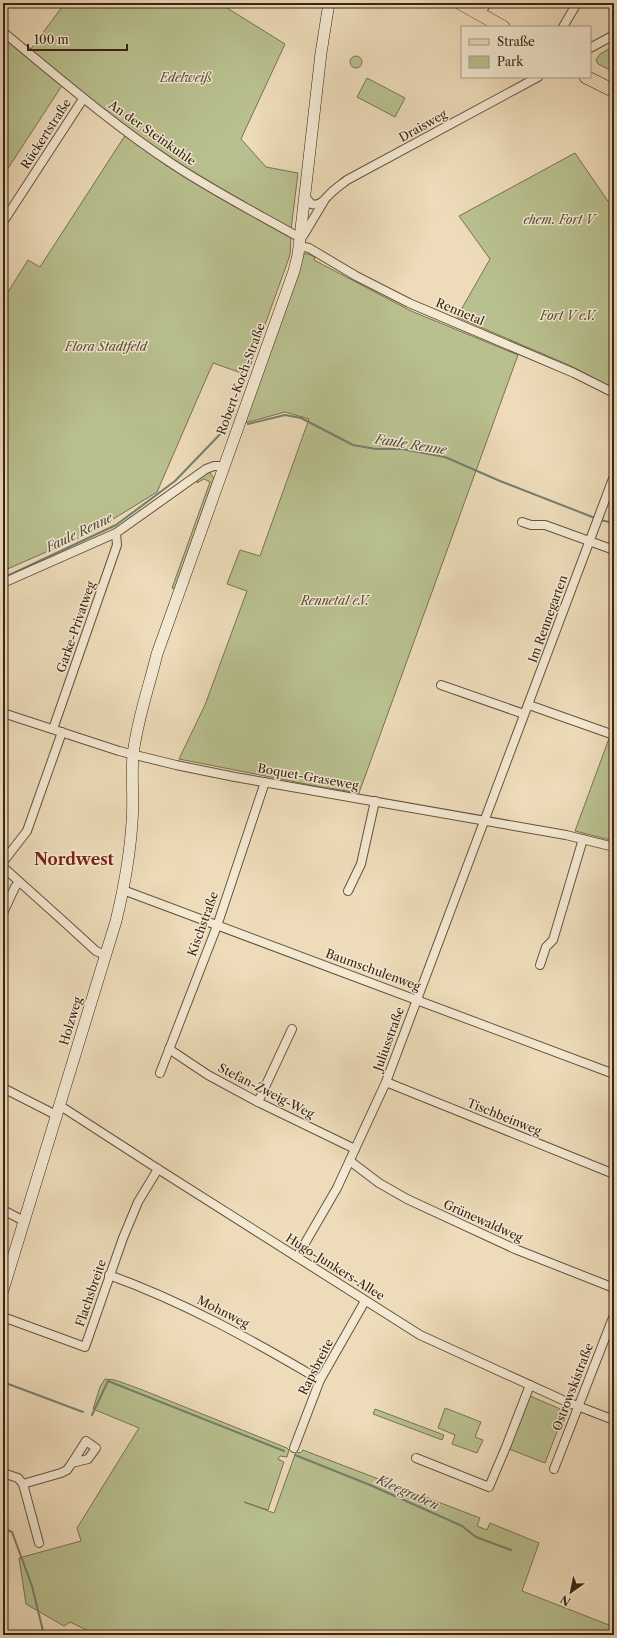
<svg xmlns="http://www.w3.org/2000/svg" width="617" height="1638" font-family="'Libre Caslon Text',serif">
	<rect width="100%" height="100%" fill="#eddbb9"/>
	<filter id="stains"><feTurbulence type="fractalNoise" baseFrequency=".005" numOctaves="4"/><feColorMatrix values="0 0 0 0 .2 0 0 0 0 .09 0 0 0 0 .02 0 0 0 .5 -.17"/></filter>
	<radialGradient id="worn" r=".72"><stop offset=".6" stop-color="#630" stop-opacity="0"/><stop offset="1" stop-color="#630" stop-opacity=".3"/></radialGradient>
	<g fill="#b9c08f" stroke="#7a7251">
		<polygon points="65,3 219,3 285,44 241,139 266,167 298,173 291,230 179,165 102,109 30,50"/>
		<polygon points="3,37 63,84 3,176"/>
		<polygon points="614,46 614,72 598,64 596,60 600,54"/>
		<circle cx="356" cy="62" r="6"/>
		<polygon points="367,78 405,98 395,117 357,97"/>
		<polygon points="126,134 291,235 290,255 247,375 213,363 157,492 94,531 3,571 3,300 28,260 40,267"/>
		<polygon points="575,153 614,210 614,389 571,366 457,317 490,259 459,216"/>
		<polygon points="304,254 308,254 315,257 314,260 411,311 518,355 359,793 321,787 179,759 205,705 247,591 227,584 240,550 260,556 309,419 285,412 245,423"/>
		<polygon points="209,472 214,478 175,589 172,588 210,482 204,479 197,483 198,478"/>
		<polygon points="614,725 614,841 575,831"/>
		<polygon points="105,1379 115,1380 140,1389 287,1448 289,1450 287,1457 280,1456 278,1459 284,1462 268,1510 244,1502 274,1513 296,1452 300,1453 303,1450 480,1518 477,1526 487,1530 490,1523 539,1543 522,1591 614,1627 614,1635 97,1635 70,1622 64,1626 26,1604 19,1558 81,1541 77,1528 139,1428 93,1409 100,1387"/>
		<polygon points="530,1396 565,1411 545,1463 509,1449"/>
		<polygon points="445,1408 481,1422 475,1437 483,1440 477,1453 452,1444 455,1435 438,1428"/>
		<polygon points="375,1409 444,1435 442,1440 373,1414"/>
	</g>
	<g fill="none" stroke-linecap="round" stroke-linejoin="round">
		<g stroke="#747f6e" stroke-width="2">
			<polyline points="248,424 285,415 301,418 353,445 376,449 402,449 445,457 500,481 595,518"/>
			<polyline points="600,520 614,523"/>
			<polyline points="3,578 116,525 175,481 226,428"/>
			<polyline points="3,1382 83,1412"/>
			<polyline points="92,1415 108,1381 284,1451"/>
			<polyline points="295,1455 370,1485 462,1526 476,1537 511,1550"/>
			<polyline points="3,1528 12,1532 32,1586 44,1635"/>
		</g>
		<g stroke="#67523c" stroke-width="10">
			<g id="street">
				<polyline points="480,14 487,3"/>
				<polyline points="563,27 577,3"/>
				<path d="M3 32C58 77 112 124 171 163 210 189 254 212 295 235L303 236 324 201"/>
				<polyline points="590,48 614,35"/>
				<path d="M304 195 311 204C321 207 325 198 332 192 336 188 342 184 347 180L538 77"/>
				<polyline points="3,222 83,99"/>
				<polyline points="299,246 309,248 356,276 409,303 574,373 614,393"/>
				<polyline points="522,522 531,525 545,525 614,550"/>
				<polyline points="3,583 116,533 206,469 214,466 224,466"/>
				<polyline points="441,685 524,714"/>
				<polyline points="529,705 611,734"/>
				<polyline points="3,713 119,751 176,765 235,777 566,835 614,847"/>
				<polyline points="53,729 117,545 116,533"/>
				<polyline points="3,862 27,831 62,732"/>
				<polyline points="3,867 62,920 96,951 105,955"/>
				<polyline points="123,890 614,1074"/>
				<polyline points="348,891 361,864 375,801"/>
				<polyline points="3,913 15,887 19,882"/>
				<polyline points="540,965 546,947 553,940 583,839"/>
				<polyline points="169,1049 208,1075 258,1102 355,1149"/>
				<polyline points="160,1073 217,926 265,782"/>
				<polyline points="386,1082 614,1174"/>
				<polyline points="3,1088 56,1115"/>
				<polyline points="258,1102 292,1029"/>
				<polyline points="59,1105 158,1169 420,1335 567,1402 614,1420"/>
				<polyline points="350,1161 379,1183 407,1199 515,1249 614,1288"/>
				<polyline points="3,1210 24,1221"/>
				<polyline points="297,1257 337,1188 386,1082 614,476"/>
				<path d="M109 1275C184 1302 252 1340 320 1380"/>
				<polyline points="3,1317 85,1347 123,1238 138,1202 158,1169"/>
				<polyline points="294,1448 320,1380 365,1301"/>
				<polyline points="416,1458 489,1487 506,1447 530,1385"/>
				<polyline points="554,1469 614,1315"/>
				<polyline points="3,1473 18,1478 23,1484 39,1543"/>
				<polyline points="23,1484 61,1473 67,1470 72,1463 88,1459 96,1448 86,1441 72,1463"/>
			</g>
		</g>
		<g stroke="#3a2413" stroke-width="12">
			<path id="secondary" d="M3 1290 116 921C124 888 130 855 132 822 134 799 131 777 133 755 137 720 149 687 157 654L294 271 298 255 321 53 329 3"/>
		</g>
		<g stroke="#3a2413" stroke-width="14">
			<g id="primary">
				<polyline points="460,3 503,27"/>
				<polyline points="586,77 614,91"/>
			</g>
		</g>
		<use href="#street" stroke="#f3e8d2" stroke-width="8"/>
		<use href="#secondary" stroke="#f3e8d2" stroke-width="11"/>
		<use href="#primary" stroke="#eddbb9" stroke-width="13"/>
	</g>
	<g text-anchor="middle" stroke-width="3" stroke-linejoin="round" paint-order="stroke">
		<g font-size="12" font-style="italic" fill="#5a4b32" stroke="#f3e8d2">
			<text x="186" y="82">Edelweiß</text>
			<text x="559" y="224">ehem. Fort V</text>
			<text x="568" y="320">Fort V e.V.</text>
			<text x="106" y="351">Flora Stadtfeld</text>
			<text x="335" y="605">Rennetal e.V.</text>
		</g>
		<g font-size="12" fill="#3a2413" stroke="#f3e8d2">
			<text transform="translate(423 126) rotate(-29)" y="4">Draisweg</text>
			<text transform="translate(152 133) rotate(35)" y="4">An der Steinkuhle</text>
			<text transform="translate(46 134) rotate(-57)" y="4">Rückertstraße</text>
			<text transform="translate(460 312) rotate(23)" y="4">Rennetal</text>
			<text transform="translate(241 379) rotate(-70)" y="4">Robert-Koch-Straße</text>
			<text transform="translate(548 619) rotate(-70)" y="4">Im Rennegarten</text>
			<text transform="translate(76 627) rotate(-71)" y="4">Garke-Privatweg</text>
			<text transform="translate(308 777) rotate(10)" y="4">Boquet-Graseweg</text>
			<text transform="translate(203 924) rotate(-70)" y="4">Kischstraße</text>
			<text transform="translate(373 970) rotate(20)" y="4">Baumschulenweg</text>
			<text transform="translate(71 1021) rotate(-73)" y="4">Holzweg</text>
			<text transform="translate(389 1039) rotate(-70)" y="4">Juliusstraße</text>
			<text transform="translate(266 1091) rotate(27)" y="4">Stefan-Zweig-Weg</text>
			<text transform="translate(504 1117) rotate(22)" y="4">Tischbeinweg</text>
			<text transform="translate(483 1221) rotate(24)" y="4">Grünewaldweg</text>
			<text transform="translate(335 1267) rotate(32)" y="4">Hugo-Junkers-Allee</text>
			<text transform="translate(91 1293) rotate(-71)" y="4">Flachsbreite</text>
			<text transform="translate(223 1312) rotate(27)" y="4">Mohnweg</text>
			<text transform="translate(316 1367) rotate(-63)" y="4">Rapsbreite</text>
			<text transform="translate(573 1387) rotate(-69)" y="4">Ostrowskistraße</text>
		</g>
		<g font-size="13" font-style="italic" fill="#524a39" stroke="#f3e8d2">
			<text transform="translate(411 444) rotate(9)" y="5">Faule Renne</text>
			<text transform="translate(79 532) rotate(-26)" y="5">Faule Renne</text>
			<text transform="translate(408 1492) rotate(24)" y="5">Kleegraben</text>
		</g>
		<g font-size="16" font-weight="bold" fill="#7a1f14" stroke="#f3e8d2">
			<text x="74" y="865">Nordwest</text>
		</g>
	</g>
	<rect width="617" height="1638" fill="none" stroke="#eddbb9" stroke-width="16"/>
	<rect x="4" y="4" width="609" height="1630" fill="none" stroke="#3a2413" stroke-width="2"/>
	<rect x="8" y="8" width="601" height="1622" fill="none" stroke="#3a2413"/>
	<rect x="461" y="26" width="130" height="52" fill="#f3e8d2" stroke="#a99a86"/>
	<rect x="469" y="39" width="20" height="6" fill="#eddbb9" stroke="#a99a86"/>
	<text x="497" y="46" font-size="12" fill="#3a2413">Straße</text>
	<rect x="469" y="56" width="20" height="12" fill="#b9c08f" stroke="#a99a86"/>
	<text x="497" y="66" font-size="12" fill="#3a2413">Park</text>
	<g transform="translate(571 1592) rotate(213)" stroke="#f3e8d2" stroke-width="3" paint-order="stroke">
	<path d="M0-3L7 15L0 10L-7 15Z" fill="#3a2413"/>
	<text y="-6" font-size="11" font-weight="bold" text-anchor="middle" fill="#3a2413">N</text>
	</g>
	<path d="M28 44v6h99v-6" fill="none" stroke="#3a2413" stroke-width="2"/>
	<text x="34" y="44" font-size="12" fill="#3a2413" stroke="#f3e8d2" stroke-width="3" paint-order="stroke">100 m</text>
	<rect width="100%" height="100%" filter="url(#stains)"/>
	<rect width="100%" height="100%" fill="url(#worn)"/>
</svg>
